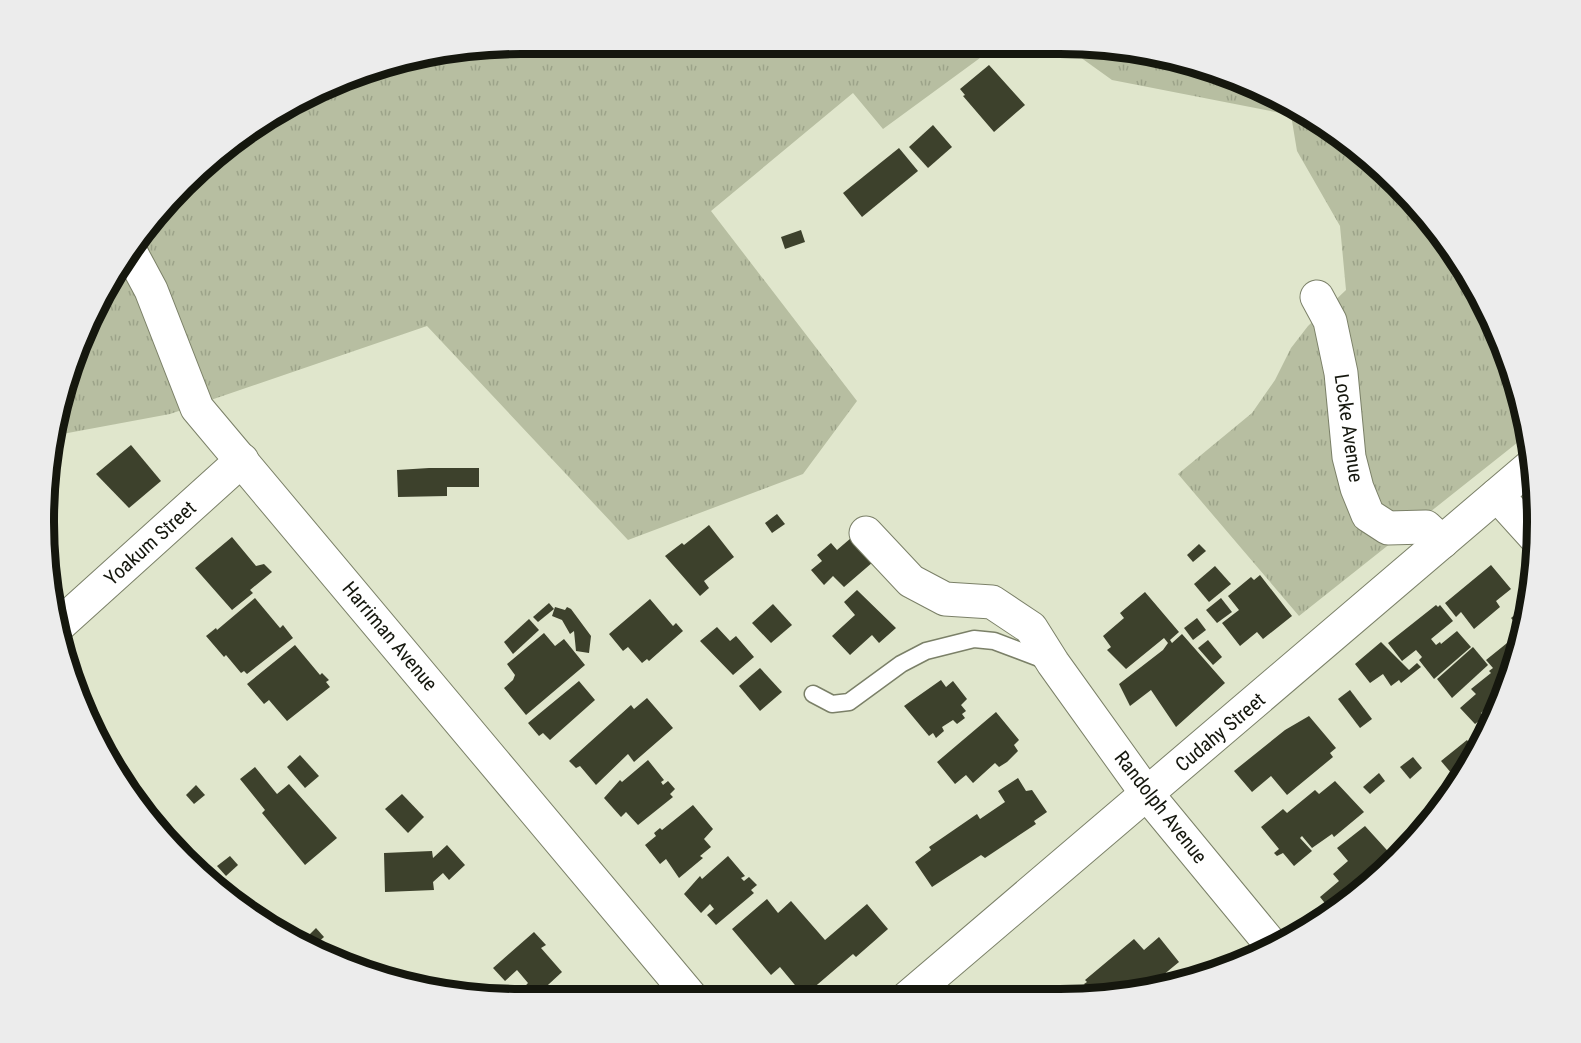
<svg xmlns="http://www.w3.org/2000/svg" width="1581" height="1043" font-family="'Roboto Condensed',sans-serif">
	<defs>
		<pattern id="grass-tufts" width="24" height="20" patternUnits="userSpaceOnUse" patternTransform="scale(1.5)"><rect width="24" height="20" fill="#b7bea1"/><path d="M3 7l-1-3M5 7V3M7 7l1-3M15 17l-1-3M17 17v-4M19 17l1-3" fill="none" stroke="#9ca389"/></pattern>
	</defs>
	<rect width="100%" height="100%" fill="#e0e6cc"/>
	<g fill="url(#grass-tufts)">
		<polygon points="522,44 995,47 883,129 853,93 711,211 857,401 803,474 628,540 427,326 170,414 57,435 80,339 142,230 256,124 368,69"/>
		<polygon points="1066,47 1122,48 1271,93 1375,162 1439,231 1488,310 1521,398 1527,435 1299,616 1178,474 1252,413 1275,380 1291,348 1308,326 1346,290 1340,226 1297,151 1291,115 1112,80"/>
	</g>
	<g fill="#3d412c">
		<polygon points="989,65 1025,105 994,132 963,96 965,95 960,89"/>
		<polygon points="933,125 952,147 928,168 909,147"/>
		<polygon points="899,148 918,171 862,217 843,193"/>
		<polygon points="801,230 805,242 785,249 781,237"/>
		<polygon points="131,445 161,481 129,508 96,474"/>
		<polygon points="429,468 479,468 479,487 447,487 447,496 398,497 397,470"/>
		<polygon points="777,514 785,524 772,533 765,523"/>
		<polygon points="709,525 734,557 704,581 709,588 700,596 665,556 682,543 684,545"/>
		<polygon points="232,537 256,566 264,564 272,572 250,590 253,593 232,610 195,568"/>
		<polygon points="851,538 873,562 844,587 833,576 824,585 811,570 822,561 817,555 831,543 837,550"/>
		<polygon points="1199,544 1206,551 1193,562 1187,555"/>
		<polygon points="1491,565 1511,589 1496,601 1500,607 1474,629 1461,612 1456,617 1445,603"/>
		<polygon points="1215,566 1231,584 1209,602 1194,584"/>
		<polygon points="1260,575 1292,616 1263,639 1257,632 1240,646 1222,623 1239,610 1228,596 1251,577 1254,580"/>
		<polygon points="857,590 896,628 879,643 872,635 850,655 832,636 855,615 844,602"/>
		<polygon points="1145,592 1179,632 1170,640 1172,643 1182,634 1225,683 1176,727 1151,690 1130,706 1119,684 1163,650 1168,643 1164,638 1126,669 1107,650 1111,647 1103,636 1124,618 1120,613"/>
		<polygon points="255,598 280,628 283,625 293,638 247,674 244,671 241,673 226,655 224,657 206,636 216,628 217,630"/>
		<polygon points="1221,598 1232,612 1217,623 1206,610"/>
		<polygon points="650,599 673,626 676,623 683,631 649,661 647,659 642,663 628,647 623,651 609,634"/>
		<polygon points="549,603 554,609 538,622 533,617"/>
		<polygon points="773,604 792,625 771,643 752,623"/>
		<polygon points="1436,605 1438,607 1440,605 1453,621 1431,639 1436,645 1440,642 1441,644 1457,631 1471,647 1434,679 1419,660 1422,657 1416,650 1402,661 1388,643"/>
		<polygon points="555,607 565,610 567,607 571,609 591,636 589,653 576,651 574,631 570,634 562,620 552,616"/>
		<polygon points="1522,609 1526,614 1522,631 1511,618"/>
		<polygon points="1197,618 1206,630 1193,640 1184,628"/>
		<polygon points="529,619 539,630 513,654 504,642"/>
		<polygon points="717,627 730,641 736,636 754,657 733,675 700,641"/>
		<polygon points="1522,631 1512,675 1503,695 1481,713 1484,717 1475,724 1460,708 1476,694 1471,689 1491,673 1489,671 1493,668 1486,660"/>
		<polygon points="544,633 555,646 564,639 585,665 526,715 504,688 513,680 515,675 507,664"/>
		<polygon points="1208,640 1222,657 1213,665 1198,648"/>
		<polygon points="1381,642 1409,670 1417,663 1421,667 1401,683 1399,680 1391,686 1383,674 1370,683 1355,664"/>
		<polygon points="295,645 320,675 322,673 329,680 326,682 330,687 287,721 269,700 264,704 247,684"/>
		<polygon points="1473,647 1488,665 1452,698 1437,679"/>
		<polygon points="760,668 782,692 760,711 739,686"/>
		<polygon points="941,680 946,687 953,681 967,699 961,705 966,711 962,714 965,718 957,724 953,720 942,727 944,731 936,738 933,733 929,736 904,706"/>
		<polygon points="579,681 595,700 550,740 543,733 539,736 528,723"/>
		<polygon points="1350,690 1372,719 1360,728 1338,699"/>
		<polygon points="647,698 673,728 634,762 628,754 596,785 580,766 576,768 569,761 631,705 634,709"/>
		<polygon points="996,712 1019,740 1014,745 1018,751 1007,762 999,767 995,763 973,783 966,775 955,784 937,762"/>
		<polygon points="1309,716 1336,748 1330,753 1333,757 1287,795 1271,776 1252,792 1234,771 1285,730"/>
		<polygon points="1467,740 1477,752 1458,781 1441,761"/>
		<polygon points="116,755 128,770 121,777 109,762"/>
		<polygon points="300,755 319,776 305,788 287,767"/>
		<polygon points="1413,757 1422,768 1410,779 1400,767"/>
		<polygon points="648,760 664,780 661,782 663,785 668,781 675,789 670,794 673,797 638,825 626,812 621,817 604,798 620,780 622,782"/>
		<polygon points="255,767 277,794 289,784 337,838 305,865 262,813 265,810 240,779"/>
		<polygon points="1379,773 1385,781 1370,794 1363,787"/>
		<polygon points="1018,778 1026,791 1032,790 1047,812 1034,821 1036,824 985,858 981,855 932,887 915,862 931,850 929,847 977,814 980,819 1005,802 998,791"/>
		<polygon points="1335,781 1364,812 1334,837 1332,834 1312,848 1302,836 1300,838 1312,851 1294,866 1283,853 1277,856 1274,853 1279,849 1261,827 1283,809 1287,813 1315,790 1319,794"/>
		<polygon points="196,785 205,795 194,804 186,795"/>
		<polygon points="402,794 424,817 408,833 385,809"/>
		<polygon points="693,805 713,829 704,839 711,847 700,856 703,858 679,878 666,859 660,864 645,845 656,836 654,833 660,828 662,830"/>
		<polygon points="154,806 170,825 164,830 148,810"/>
		<polygon points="1365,826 1395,859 1350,901 1332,912 1320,897 1339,881 1333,874 1348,861 1337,848"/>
		<polygon points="447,845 465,865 449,880 443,873 433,882 434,890 385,892 384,853 432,851 433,858"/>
		<polygon points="230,856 238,865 226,876 217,866"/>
		<polygon points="728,856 745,876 741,878 744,881 749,877 757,885 751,890 754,893 716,925 707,915 714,909 710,904 701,913 684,894 700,876 702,879"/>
		<polygon points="199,858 210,870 202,876 193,864"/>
		<polygon points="767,899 778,913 791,901 825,940 867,904 888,929 856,957 853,954 804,996 780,967 771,975 732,929"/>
		<polygon points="316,928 324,937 315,945 307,937"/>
		<polygon points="294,931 305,944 303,945 289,936"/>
		<polygon points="534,932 546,945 541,948 562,972 536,996 516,996 528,983 517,970 505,981 493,968"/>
		<polygon points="1159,937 1179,962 1146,989 1095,998 1084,984 1087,982 1085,980 1134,939 1144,950"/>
		<polygon points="573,987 578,994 583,990 589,996 563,996"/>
	</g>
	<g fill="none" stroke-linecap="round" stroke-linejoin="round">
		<g stroke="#7b8068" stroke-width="19">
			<polyline id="service" points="813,694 832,704 849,702 901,664 926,651 974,639 994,641 1047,661"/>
		</g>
		<g stroke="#7b8068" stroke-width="35">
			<g id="minor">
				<polyline points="130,251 151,290 197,408 691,997"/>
				<polyline points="1317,297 1330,321 1341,373 1349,457 1357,488 1368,515 1388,528 1426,527 1442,542"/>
				<polyline points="1497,495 1535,537"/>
				<polyline points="866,533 911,581 945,599 992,602 1031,628 1053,663 1147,794 1274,948"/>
				<polyline points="57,627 242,460"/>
				<polyline points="907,998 1532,465"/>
			</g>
		</g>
		<use href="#service" stroke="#fff" stroke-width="16"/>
		<use href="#minor" stroke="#fff" stroke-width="33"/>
	</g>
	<g text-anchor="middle" stroke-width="6" stroke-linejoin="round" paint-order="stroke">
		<g font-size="20" fill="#15170e" stroke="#fff">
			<text transform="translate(1349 428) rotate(82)" y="7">Locke Avenue</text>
			<text transform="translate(150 543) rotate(-42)" y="7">Yoakum Street</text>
			<text transform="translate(390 636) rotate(50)" y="7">Harriman Avenue</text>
			<text transform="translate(1220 732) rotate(-40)" y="7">Cudahy Street</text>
			<text transform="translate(1161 807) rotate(52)" y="7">Randolph Avenue</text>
		</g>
	</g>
	<path d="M0 0H1581V1043H0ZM521 54H1060A467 467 0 0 1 1527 521V522A467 467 0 0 1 1060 989H521A467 467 0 0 1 54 522V521A467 467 0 0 1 521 54Z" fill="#ececec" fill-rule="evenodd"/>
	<path fill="none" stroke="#15170e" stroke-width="8" d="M521 54H1060A467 467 0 0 1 1527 521V522A467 467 0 0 1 1060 989H521A467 467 0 0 1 54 522V521A467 467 0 0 1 521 54Z"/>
</svg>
